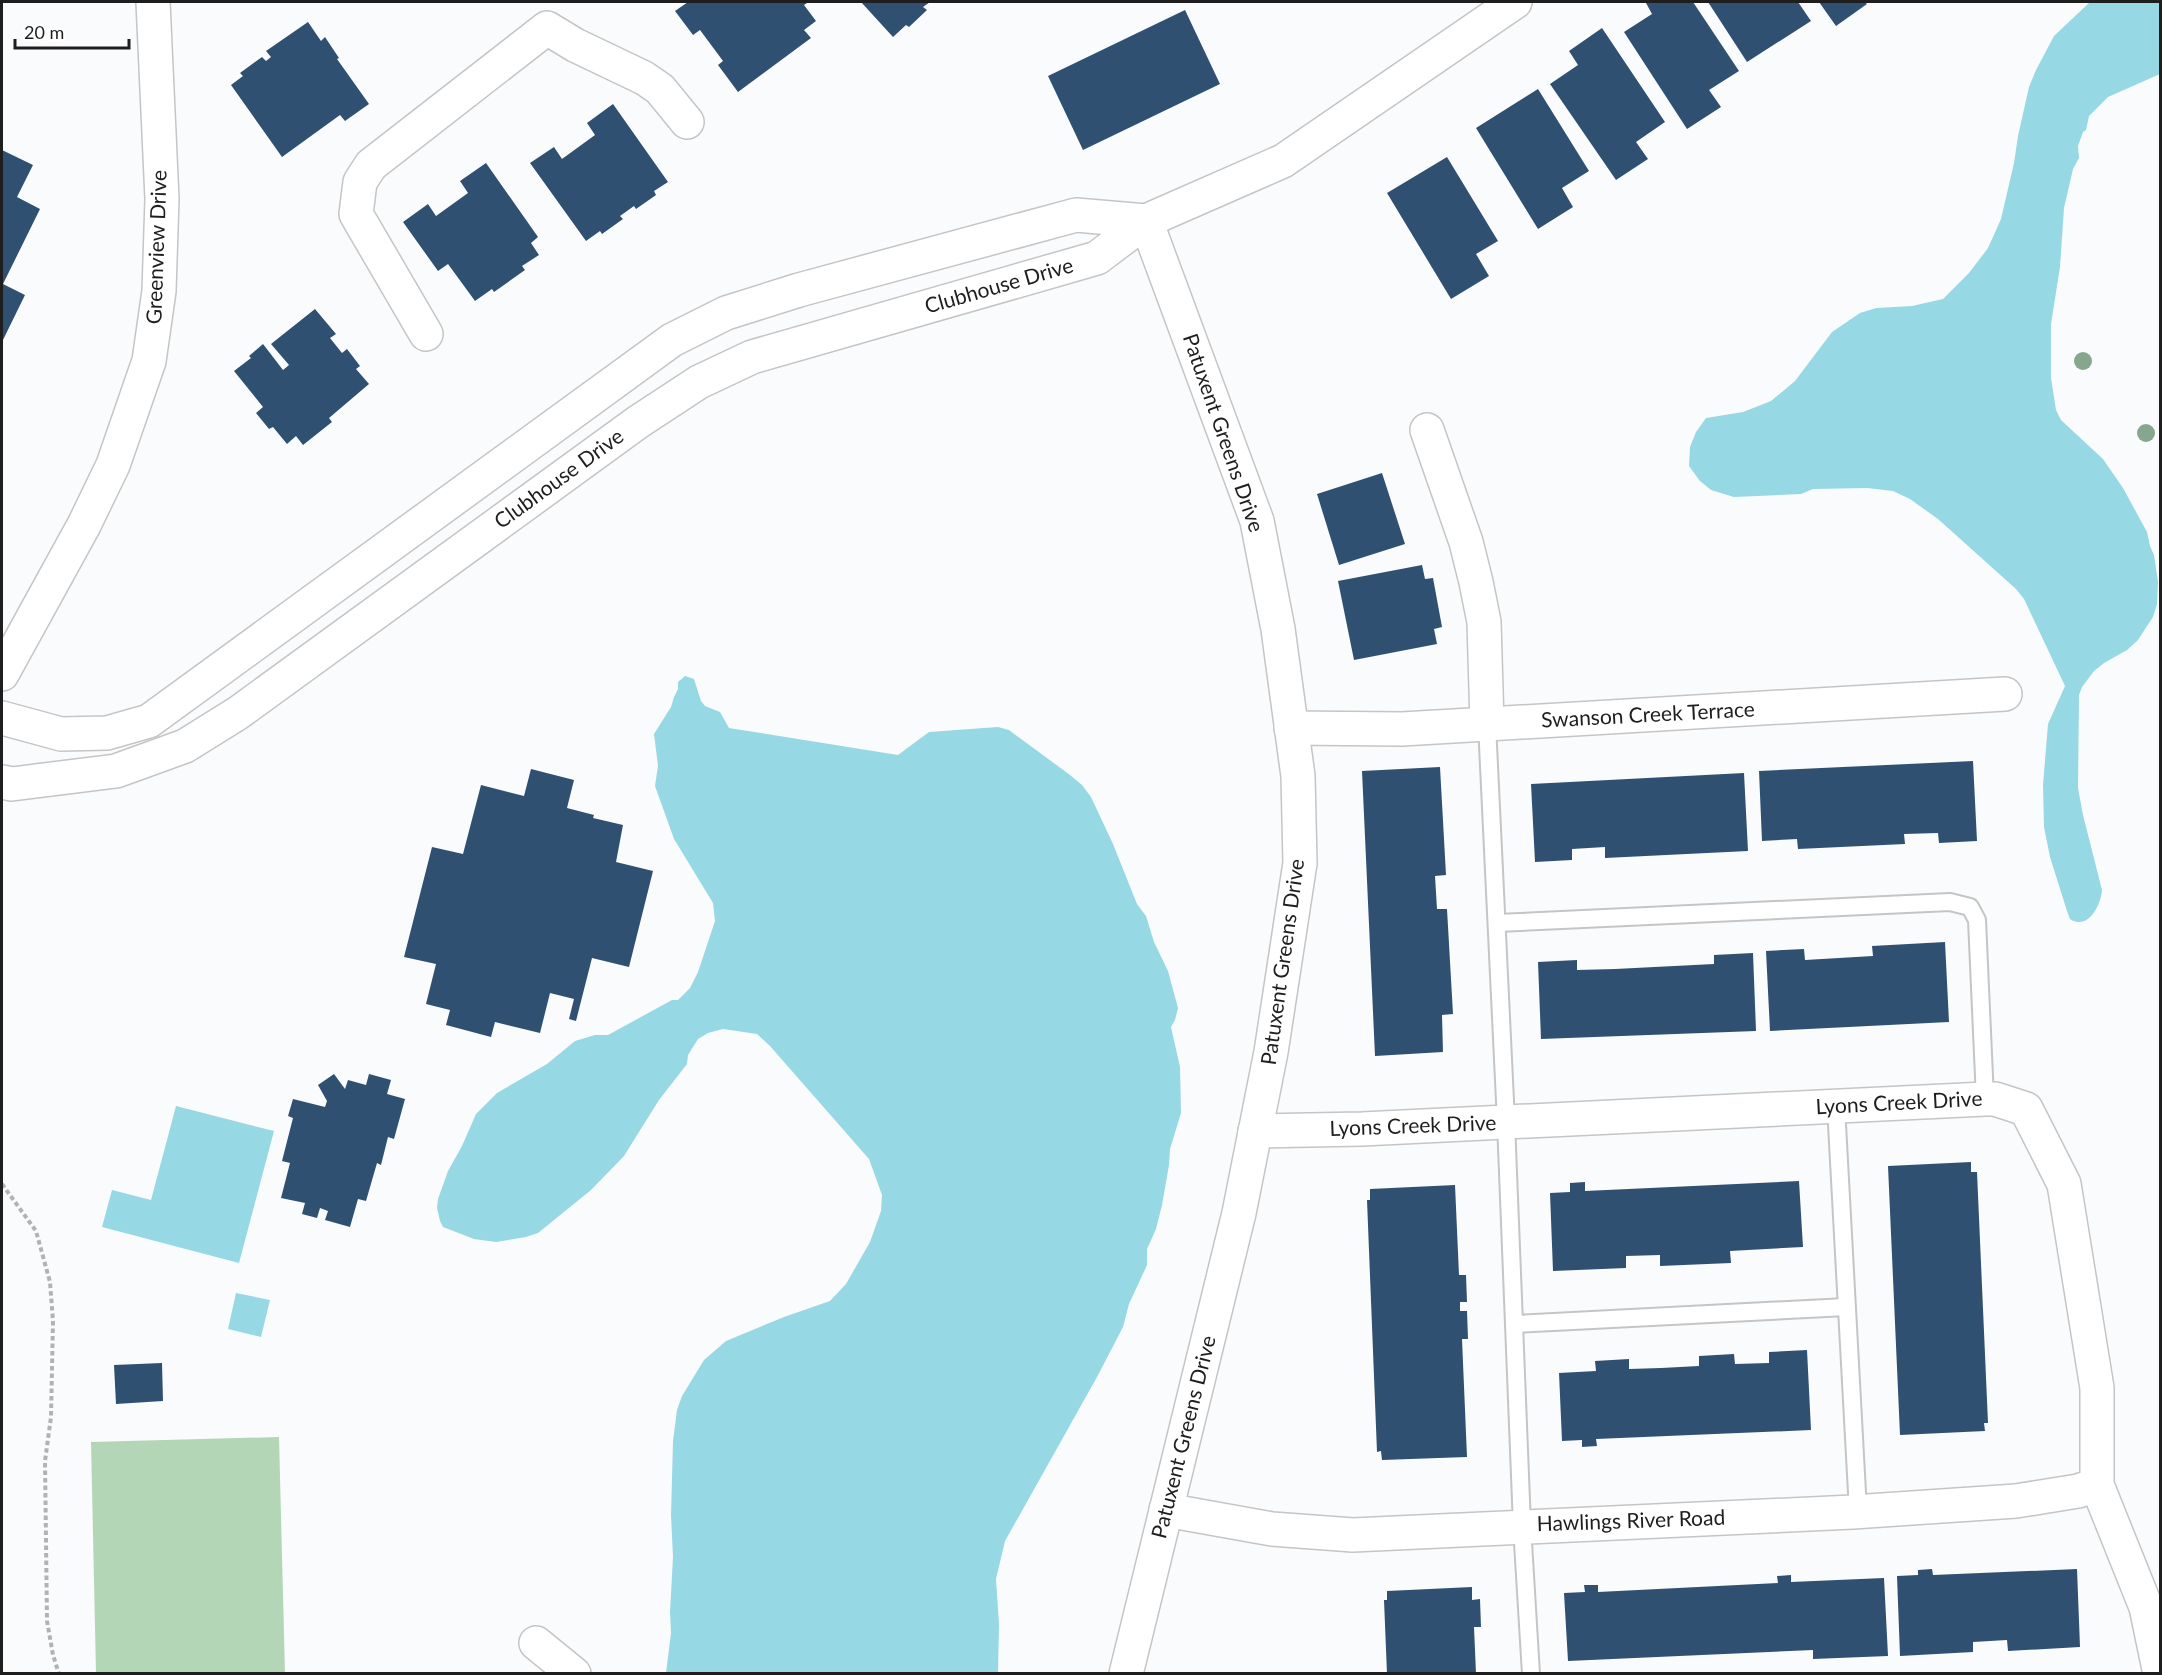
<svg xmlns="http://www.w3.org/2000/svg" width="2162" height="1675" font-family="Lato,sans-serif">
	<rect width="100%" height="100%" fill="#fafbfc"/>
	<polygon fill="#b3d7b6" points="279,1437 285,1673 96,1673 91,1442"/>
	<g fill="#97d8e5">
		<path d="M2090 2H2160V74L2108 97 2089 116 2086 130 2083 132 2078 146 2079 158 2073 169 2064 208 2060 267 2051 324V378L2056 410 2061 420 2103 459 2123 488 2147 532 2150 546 2154 555 2158 582 2157 604 2153 617 2147 626 2138 640 2127 650 2104 663 2094 671 2082 687 2079 695 2078 788 2083 815 2102 890C2101 905 2088 931 2070 919L2067 911 2050 857 2044 827 2043 785 2048 724 2065 686 2024 599 2016 589 1938 519 1910 499 1893 491 1867 488 1813 489 1801 494 1734 497 1711 490 1700 481 1689 466 1690 447 1696 432 1706 418 1743 412 1771 401 1795 381 1832 332 1860 313 1876 308 1912 306 1943 299 1969 273 1988 248 2001 219 2014 163 2018 136 2029 87 2036 70 2054 36Z"/>
		<polygon points="685,676 694,679 701,701 705,706 720,712 729,728 898,755 929,732 998,727 1009,730 1070,775 1082,785 1091,797 1113,844 1137,904 1146,916 1154,942 1168,971 1178,1008 1175,1020 1171,1027 1180,1067 1181,1113 1170,1149 1169,1165 1162,1205 1156,1229 1147,1249 1147,1265 1129,1304 1123,1327 1097,1377 1005,1541 996,1579 999,1624 998,1673 666,1673 671,1633 670,1612 673,1557 671,1515 673,1441 677,1410 682,1396 704,1360 726,1341 784,1317 830,1301 846,1284 870,1242 881,1211 882,1195 869,1159 770,1046 757,1034 723,1029 708,1033 698,1039 688,1055 687,1064 659,1100 624,1156 591,1190 538,1233 526,1237 496,1242 474,1239 443,1227 440,1221 437,1208 438,1199 448,1171 462,1146 476,1114 497,1093 547,1064 575,1041 595,1035 608,1035 672,1000 678,1000 690,988 698,972 715,921 713,903 674,839 655,786 658,766 654,734 671,707 674,697 678,689 678,682"/>
		<polygon points="176,1106 274,1131 239,1263 102,1227 112,1190 151,1200"/>
		<polygon points="236,1293 270,1300 261,1337 228,1329"/>
	</g>
	<g fill="#305072">
		<polygon points="688,2 806,2 807,3 804,5 816,21 804,30 811,38 738,92 718,65 723,61 700,30 693,35 675,11"/>
		<polygon points="861,2 930,2 923,7 927,10 909,27 906,25 893,37"/>
		<polygon points="1648,2 1693,2 1739,71 1709,90 1721,107 1687,129 1624,32 1652,14 1646,3"/>
		<polygon points="1708,2 1798,2 1811,21 1747,62"/>
		<polygon points="1819,2 1865,2 1867,4 1836,26"/>
		<polygon points="1185,10 1220,84 1083,150 1048,76"/>
		<polygon points="308,22 321,41 325,37 339,58 337,59 369,104 345,121 340,115 282,157 231,85 243,76 240,73 262,57 266,61 271,57 266,51"/>
		<polygon points="1602,28 1665,122 1636,142 1648,159 1616,180 1550,84 1578,65 1569,51"/>
		<polygon points="1538,89 1589,171 1562,188 1573,207 1538,229 1476,128"/>
		<polygon points="613,104 668,182 654,191 656,195 636,209 634,206 620,216 623,219 602,234 600,231 586,241 530,163 554,147 562,159 595,135 587,123"/>
		<polygon points="2,150 33,165 17,197 40,209 3,284 25,295 2,342"/>
		<polygon points="1447,157 1498,241 1476,254 1489,276 1451,299 1387,193"/>
		<polygon points="486,163 538,237 531,243 539,255 522,266 525,270 494,292 492,289 475,301 448,264 438,271 403,222 428,204 436,216 468,193 460,181"/>
		<polygon points="315,309 336,334 330,338 342,353 347,349 360,366 356,369 369,384 329,418 332,422 303,445 296,436 287,444 273,427 269,429 256,413 263,407 234,371 251,358 249,356 263,344 283,370 289,365 271,344"/>
		<polygon points="1382,473 1405,544 1339,565 1317,494"/>
		<polygon points="1422,565 1425,579 1433,578 1442,627 1434,629 1437,644 1354,660 1338,581"/>
		<polygon points="1973,761 1977,841 1939,843 1938,833 1904,834 1905,844 1798,849 1797,839 1762,841 1759,771"/>
		<polygon points="1440,767 1446,875 1435,876 1437,909 1447,909 1453,1014 1442,1015 1443,1052 1375,1056 1362,771"/>
		<polygon points="531,769 574,780 567,808 594,815 593,818 623,825 616,862 653,871 629,967 592,958 576,1021 569,1019 574,999 550,993 540,1033 495,1022 491,1037 446,1025 450,1010 426,1004 436,964 404,957 432,847 463,854 481,785 524,796"/>
		<polygon points="1744,773 1748,851 1605,858 1605,847 1572,849 1572,860 1535,862 1531,784"/>
		<polygon points="1945,942 1949,1022 1770,1031 1766,951 1804,949 1805,960 1873,956 1872,946"/>
		<polygon points="1753,953 1756,1031 1541,1039 1538,962 1577,960 1577,970 1615,969 1714,964 1714,955"/>
		<polygon points="334,1074 345,1089 348,1080 366,1085 369,1074 391,1080 387,1094 405,1099 394,1139 388,1137 381,1165 377,1163 366,1201 358,1199 350,1227 325,1220 328,1211 320,1208 317,1218 302,1214 305,1203 281,1198 290,1163 282,1161 293,1118 288,1116 293,1099 325,1107 327,1101 318,1085"/>
		<polygon points="1971,1162 1971,1172 1977,1172 1988,1423 1984,1423 1985,1431 1900,1435 1888,1166"/>
		<polygon points="1799,1181 1803,1247 1730,1251 1731,1263 1660,1266 1660,1255 1626,1256 1626,1268 1553,1271 1550,1193 1570,1192 1570,1183 1585,1182 1585,1191"/>
		<polygon points="1455,1185 1459,1275 1466,1275 1467,1302 1460,1302 1460,1311 1467,1311 1468,1339 1462,1339 1467,1457 1382,1460 1381,1451 1377,1452 1367,1200 1370,1200 1370,1189"/>
		<polygon points="1807,1350 1811,1430 1596,1439 1597,1446 1582,1447 1582,1440 1562,1441 1559,1373 1596,1371 1595,1361 1629,1359 1629,1369 1661,1368 1699,1366 1699,1356 1734,1354 1735,1364 1769,1363 1769,1352"/>
		<polygon points="162,1363 163,1401 116,1404 114,1365"/>
		<polygon points="1932,1569 1933,1575 2077,1569 2080,1647 2008,1651 2007,1640 1973,1642 1973,1652 1900,1656 1897,1576 1918,1575 1918,1570"/>
		<polygon points="1791,1575 1791,1582 1884,1578 1888,1656 1813,1659 1813,1650 1568,1661 1564,1593 1585,1592 1584,1585 1598,1585 1598,1592 1778,1583 1777,1576"/>
		<polygon points="1472,1587 1472,1600 1480,1599 1481,1627 1474,1627 1476,1674 1387,1674 1384,1600 1387,1600 1387,1591"/>
	</g>
	<g fill="none" stroke-linecap="round" stroke-linejoin="round">
		<g stroke="#c4c5c6" stroke-width="20">
			<g id="lane">
				<polyline points="1487,724 1506,1122 1522,1526 1531,1674"/>
				<polyline points="1497,923 1950,902 1970,907 1977,920 1985,1099"/>
				<polyline points="1836,1106 1858,1511"/>
				<polyline points="1514,1324 1846,1307"/>
			</g>
		</g>
		<g stroke="#c4c5c6" stroke-width="36">
			<g id="street">
				<polyline points="426,334 356,214 360,182 371,165 547,28 575,45 644,78 660,89 687,122"/>
				<polyline points="1427,430 1466,542 1476,582 1484,622 1487,724"/>
				<polyline points="2,674 84,525 113,465 149,361 159,291 162,199 153,2"/>
				<polyline points="2,718 61,734 107,733 149,721 672,340 726,313 799,290 1076,215 1146,221"/>
				<polyline points="1291,728 1402,729 2005,694"/>
				<polyline points="2,782 12,784 116,771 185,746 238,713 638,422 699,382 752,357 1097,258 1146,221 1283,161 1515,2"/>
				<polyline points="1255,1131 1362,1129 1985,1099 1995,1099 2026,1109 2064,1184 2097,1388 2097,1485 2146,1607 2160,1674"/>
				<polyline points="1166,1510 1272,1529 1353,1535 1853,1512 2016,1501 2078,1491 2097,1485"/>
				<polyline points="536,1643 574,1674"/>
				<polyline points="1126,1674 1239,1213 1271,1052 1300,863 1298,776 1278,629 1257,521 1146,221"/>
			</g>
		</g>
		<polyline stroke="#b1b2b2" stroke-width="4" stroke-dasharray="4.5 3" stroke-linecap="butt" points="2,1184 36,1231 50,1282 53,1321 51,1417 45,1461 47,1621 53,1655 59,1674"/>
		<use href="#lane" stroke="#fff" stroke-width="16"/>
		<use href="#street" stroke="#fff" stroke-width="33"/>
	</g>
	<g fill="#86a78d">
		<circle cx="2083" cy="361" r="9"/>
		<circle cx="2146" cy="433" r="9"/>
	</g>
	<g text-anchor="middle" stroke-width="6" stroke-linejoin="round" paint-order="stroke">
		<g font-size="21" fill="#1e1e1e" stroke="#fff">
			<text transform="translate(157 247) rotate(-88)" y="7">Greenview Drive</text>
			<text transform="translate(999 286) rotate(-16)" y="7">Clubhouse Drive</text>
			<text transform="translate(1223 433) rotate(71)" y="7">Patuxent Greens Drive</text>
			<text transform="translate(559 479) rotate(-36)" y="7">Clubhouse Drive</text>
			<text transform="translate(1648 715) rotate(-3)" y="7">Swanson Creek Terrace</text>
			<text transform="translate(1283 962) rotate(-82)" y="7">Patuxent Greens Drive</text>
			<text transform="translate(1899 1103) rotate(-3)" y="7">Lyons Creek Drive</text>
			<text transform="translate(1413 1126) rotate(-2)" y="7">Lyons Creek Drive</text>
			<text transform="translate(1184 1437) rotate(-76)" y="7">Patuxent Greens Drive</text>
			<text transform="translate(1631 1521) rotate(-2)" y="7">Hawlings River Road</text>
		</g>
	</g>
	<rect width="2162" height="1675" fill="none" stroke="#1e1e1e" stroke-width="6"/>
	<path d="M15 39v9h114v-9" fill="none" stroke="#1e1e1e" stroke-width="3"/>
	<text x="24" y="39" font-size="18" fill="#1e1e1e" stroke="#ffffff" stroke-width="4.5" paint-order="stroke">20 m</text>
</svg>
